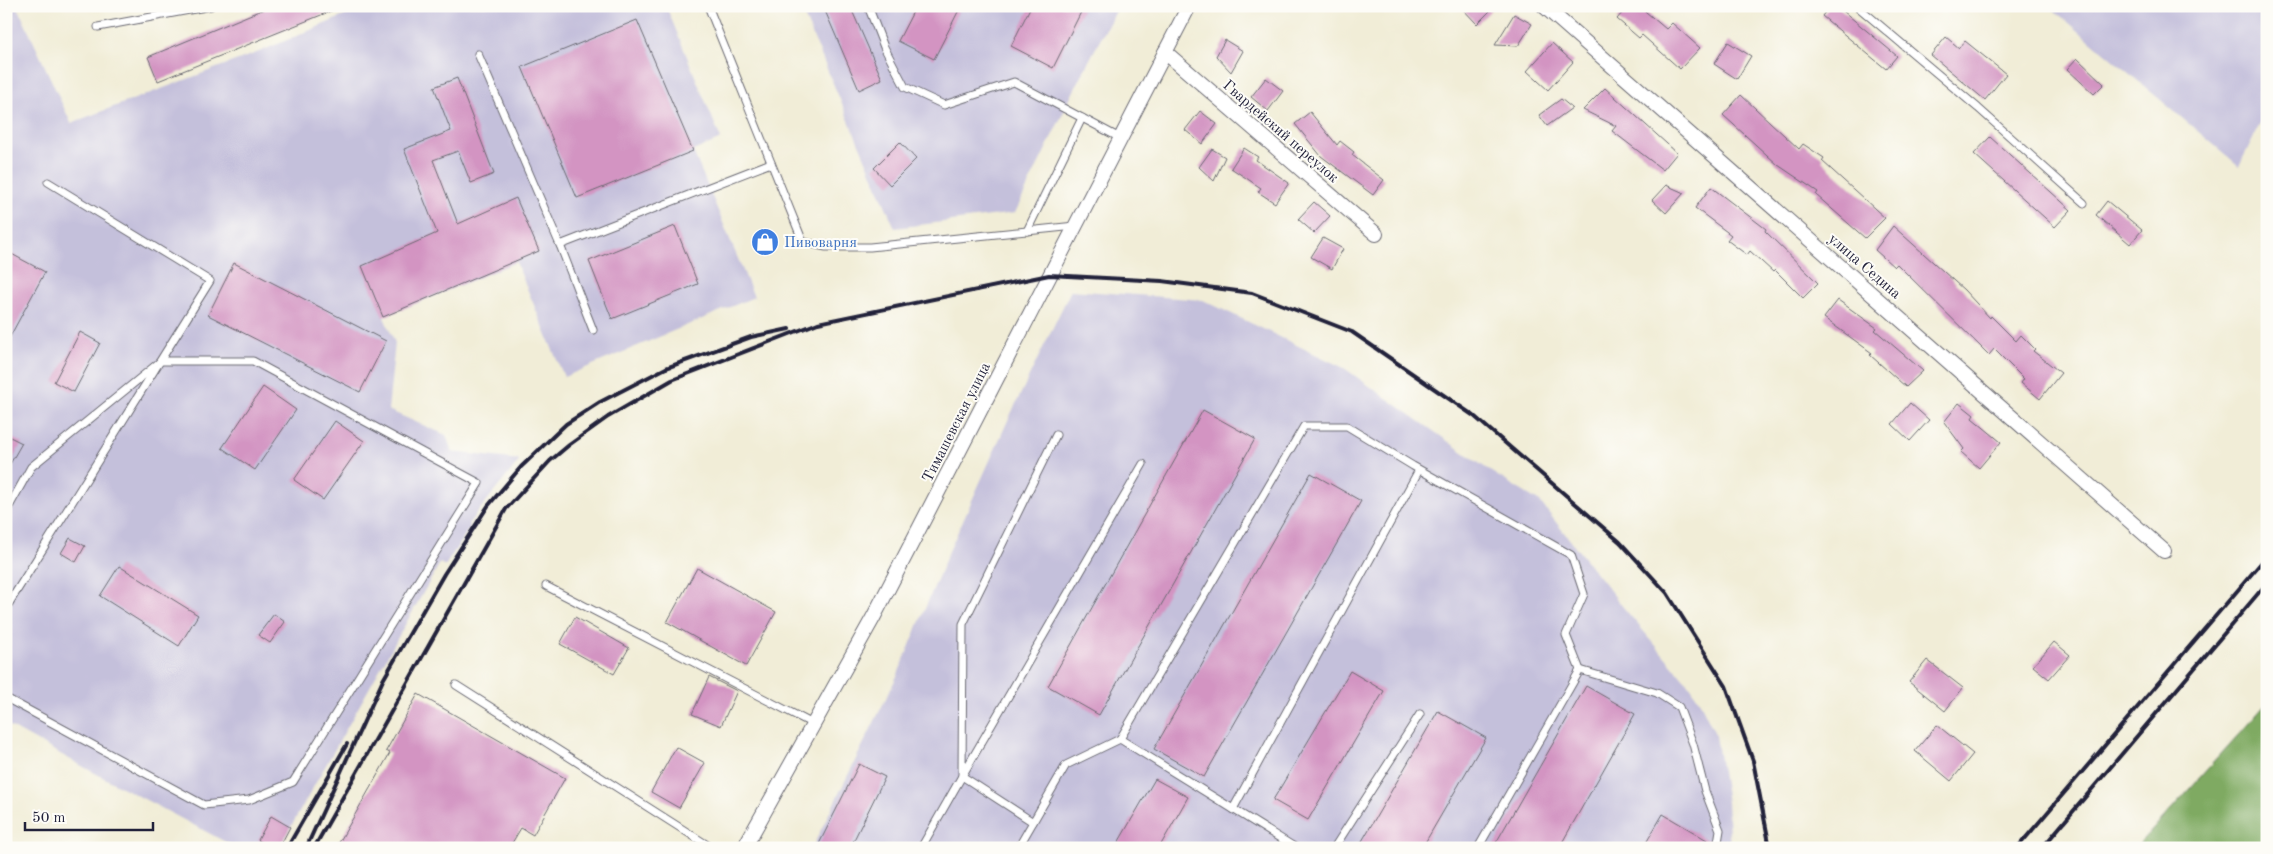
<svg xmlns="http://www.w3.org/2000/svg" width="2273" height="854" font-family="'Old Standard TT',serif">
	<rect width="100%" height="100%" fill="#fdfcf7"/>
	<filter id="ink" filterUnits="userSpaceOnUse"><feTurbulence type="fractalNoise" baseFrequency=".02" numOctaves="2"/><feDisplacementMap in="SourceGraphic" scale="10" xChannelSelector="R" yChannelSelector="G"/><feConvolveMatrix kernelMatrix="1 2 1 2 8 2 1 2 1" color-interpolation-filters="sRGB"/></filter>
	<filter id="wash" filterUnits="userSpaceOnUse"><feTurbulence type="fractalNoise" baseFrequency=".0096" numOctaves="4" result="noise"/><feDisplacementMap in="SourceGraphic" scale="20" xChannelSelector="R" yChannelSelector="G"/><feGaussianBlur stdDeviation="1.12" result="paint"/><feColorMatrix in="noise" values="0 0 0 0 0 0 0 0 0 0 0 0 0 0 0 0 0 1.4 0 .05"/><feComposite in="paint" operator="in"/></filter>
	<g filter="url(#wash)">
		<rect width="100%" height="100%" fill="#f1edd7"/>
		<g fill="#c4c0db">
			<polygon points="6,6 17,6 71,123 259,52 367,6 666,6 721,139 693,151 754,297 564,377 516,262 384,317 395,343 388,410 446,435 452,452 520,460 468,524 470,527 445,566 440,563 279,848 237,848 91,771 6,724"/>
			<polygon points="800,6 1118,6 1082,74 1015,213 895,228"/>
			<polygon points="2049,6 2267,6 2267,110 2239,166"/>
			<polygon points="1071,290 1203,300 1344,368 1493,473 1540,502 1623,607 1690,686 1699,700 1716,736 1727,802 1730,848 812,848 898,674 946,558 1009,418"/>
		</g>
		<polygon fill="#7faa62" stroke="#50664e" points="2267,703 2267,848 2136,848"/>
		<g id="blocks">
			<g fill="#d394c2">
				<polygon points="271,6 341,7 158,81 148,57"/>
				<polygon points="823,6 850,6 882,79 859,90"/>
				<polygon points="916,6 961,6 934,59 898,41"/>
				<polygon points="1031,6 1073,6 1082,10 1053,68 1011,46"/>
				<polygon points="1460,6 1495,6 1477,24"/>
				<polygon points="1628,6 1639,6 1666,29 1672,23 1700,48 1680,69 1642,35 1639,38 1617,19"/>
				<polygon points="1830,6 1837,6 1897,56 1886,69 1822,16"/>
				<polygon points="1514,14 1532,24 1518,46 1495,45"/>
				<polygon points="637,20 693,151 577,198 522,67"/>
				<polygon points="1946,37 1959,48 1965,41 2006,74 1985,100 1931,55"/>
				<polygon points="1225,40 1243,51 1231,72 1216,56"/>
				<polygon points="1728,42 1751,56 1737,79 1714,64"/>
				<polygon points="1552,43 1573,62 1548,90 1527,71"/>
				<polygon points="2077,58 2104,84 2094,94 2067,69"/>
				<polygon points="457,78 494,174 471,183 458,151 433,160 458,224 516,198 539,251 383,317 362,266 437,233 404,149 451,131 434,87"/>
				<polygon points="1266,78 1283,91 1268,111 1251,97"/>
				<polygon points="1605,88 1677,153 1663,170 1612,131 1616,126 1583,110"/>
				<polygon points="1741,95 1799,149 1803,144 1824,158 1822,161 1885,218 1865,238 1816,195 1818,192 1778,165 1723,115"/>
				<polygon points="1561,99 1572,108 1547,126 1539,115"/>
				<polygon points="1200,111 1217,124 1202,144 1185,130"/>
				<polygon points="1310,112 1337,145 1340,141 1354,152 1352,155 1384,180 1373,195 1321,156 1295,124"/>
				<polygon points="1990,137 2071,210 2055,227 1974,154"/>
				<polygon points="900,142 916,159 890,185 874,168"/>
				<polygon points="1244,148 1258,157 1256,160 1289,183 1275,203 1258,192 1261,188 1231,168"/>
				<polygon points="1212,149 1225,157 1214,181 1199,167"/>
				<polygon points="1666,185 1684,193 1666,213 1652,200"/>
				<polygon points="1711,187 1766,229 1765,231 1818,283 1803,298 1775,270 1773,272 1750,251 1747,255 1727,240 1731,235 1695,208"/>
				<polygon points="2107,201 2142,230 2130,244 2096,215"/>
				<polygon points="1314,202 1330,216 1314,233 1298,219"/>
				<polygon points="675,226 698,284 612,319 589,261"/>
				<polygon points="1893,226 1964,290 1990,318 1991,316 2016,341 2021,335 2035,349 2033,351 2061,373 2040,399 2021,383 2024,379 1994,349 1989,355 1897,264 1894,267 1875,250"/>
				<polygon points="1323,238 1343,249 1332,269 1311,257"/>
				<polygon points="6,251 45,272 6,344"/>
				<polygon points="234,263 386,341 360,392 208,315"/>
				<polygon points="1838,300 1877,328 1875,330 1923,371 1906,387 1870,355 1872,353 1824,318"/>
				<polygon points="80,332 100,343 74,392 54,382"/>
				<polygon points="263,387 296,410 255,470 222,448"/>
				<polygon points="1910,403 1929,420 1910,441 1892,424"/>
				<polygon points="1959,403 1974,415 1972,418 2001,442 1979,468 1961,452 1964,449 1944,422"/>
				<polygon points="1203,410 1255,439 1099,715 1048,686"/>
				<polygon points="335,421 364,441 323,500 294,480"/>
				<polygon points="6,435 22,443 6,471"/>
				<polygon points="1311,473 1361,501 1204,777 1154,749"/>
				<polygon points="70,538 85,546 76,562 61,553"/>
				<polygon points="119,566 198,615 179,646 100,596"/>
				<polygon points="697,568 776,612 746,666 667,622"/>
				<polygon points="274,614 285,622 270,643 258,635"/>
				<polygon points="575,617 629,648 614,674 560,644"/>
				<polygon points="2054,642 2070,655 2049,679 2033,666"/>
				<polygon points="1927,660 1963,688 1945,711 1909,682"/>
				<polygon points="1350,671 1384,691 1308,820 1273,800"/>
				<polygon points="709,677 737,691 721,726 692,714"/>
				<polygon points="1586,686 1635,714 1559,848 1493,848"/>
				<polygon points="418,694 565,778 533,835 521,828 509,848 336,848 390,753 386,751"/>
				<polygon points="1438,711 1486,738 1422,848 1358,848"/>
				<polygon points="1937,725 1973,754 1951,781 1915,751"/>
				<polygon points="676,747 705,763 679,808 651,792"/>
				<polygon points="859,764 885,777 850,848 817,848"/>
				<polygon points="1155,779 1188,797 1159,848 1115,848"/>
				<polygon points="1663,814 1712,843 1712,848 1643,848"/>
				<polygon points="271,816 290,827 279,848 271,848 258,840"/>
			</g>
		</g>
	</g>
	<g filter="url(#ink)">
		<use href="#blocks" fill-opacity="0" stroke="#6a6972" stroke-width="1"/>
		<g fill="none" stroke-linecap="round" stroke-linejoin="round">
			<g stroke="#6a6972" stroke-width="9">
				<g id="lane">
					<polyline points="708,6 803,242 826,247 870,247 1075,226"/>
					<polyline points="868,6 884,47 905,87 944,105 1014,82 1120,138"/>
					<polyline points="1857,6 1978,108 2084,203"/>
					<polyline points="98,27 211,6"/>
					<polyline points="478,54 560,245 593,330"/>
					<polyline points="1027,231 1082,118"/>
					<polyline points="560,245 771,163"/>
					<polyline points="6,512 31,467 161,361 253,361 479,483 293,782 249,800 204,805 6,698"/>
					<polyline points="546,586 813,724"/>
					<polyline points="6,608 210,281 48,182"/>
					<polyline points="1580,670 1657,693 1679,707 1693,744 1705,791 1720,830 1717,848"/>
					<polyline points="456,685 712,848"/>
					<polyline points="1120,739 1296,848"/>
					<polyline points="1233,809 1419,470"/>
					<polyline points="1033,822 962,776 1143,464"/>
					<polyline points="921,848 962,776 963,624 1056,435"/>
					<polyline points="1018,848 1066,765 1120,739 1304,426 1347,426 1413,466 1571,555 1584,594 1566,635 1580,670 1478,848"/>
					<polyline points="1334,848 1420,714"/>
				</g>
			</g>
			<g stroke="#6a6972" stroke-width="16">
				<g id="street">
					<polyline points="1544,6 2164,551"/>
					<polyline points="1165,52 1376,234"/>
					<polyline points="744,848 873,618 1189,6"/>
				</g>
			</g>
			<use href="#lane" stroke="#fff" stroke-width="7"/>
			<use href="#street" stroke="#fff" stroke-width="14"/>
			<g stroke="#22223b" stroke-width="4">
				<polyline points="287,848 347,744"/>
				<polyline points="306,848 383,680 444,574 488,506 521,467 566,424 600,402 666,368 751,337 789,329"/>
				<polyline points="314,848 506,509 550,461 569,445 608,417 672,380 818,323 1049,275 1162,281 1252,293 1352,332 1474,416 1620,542 1667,593 1726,686 1753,761 1770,848"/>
				<polyline points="2017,848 2267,556"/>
				<polyline points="2042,848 2267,583"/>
			</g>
		</g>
	</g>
	<defs>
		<g id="shop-disc" transform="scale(1.4375)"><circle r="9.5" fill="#3f7fe0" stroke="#fdfcf7"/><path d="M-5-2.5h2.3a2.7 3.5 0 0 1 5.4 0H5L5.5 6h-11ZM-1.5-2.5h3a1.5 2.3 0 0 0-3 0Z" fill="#fff"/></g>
	</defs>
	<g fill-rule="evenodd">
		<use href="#shop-disc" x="765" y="242"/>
	</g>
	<g text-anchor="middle" stroke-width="4" stroke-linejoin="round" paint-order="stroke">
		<g font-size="15" fill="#22223b" stroke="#fdfcf7">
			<text transform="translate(1281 131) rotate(41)" y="5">Гвардейский переулок</text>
			<text transform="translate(1865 266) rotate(41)" y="5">улица Седина</text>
			<text transform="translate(956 422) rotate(-63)" y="5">Тимашевская улица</text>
		</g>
		<g font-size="15" fill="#366cbe" stroke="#fdfcf7" text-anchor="start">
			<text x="784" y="247">Пивоварня</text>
		</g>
	</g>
	<rect width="2273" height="854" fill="none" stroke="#fdfcf7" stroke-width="25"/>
	<path d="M25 822v8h128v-8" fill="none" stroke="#22223b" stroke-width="2.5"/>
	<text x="32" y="822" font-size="15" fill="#22223b" stroke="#fdfcf7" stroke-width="4" paint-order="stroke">50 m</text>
</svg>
